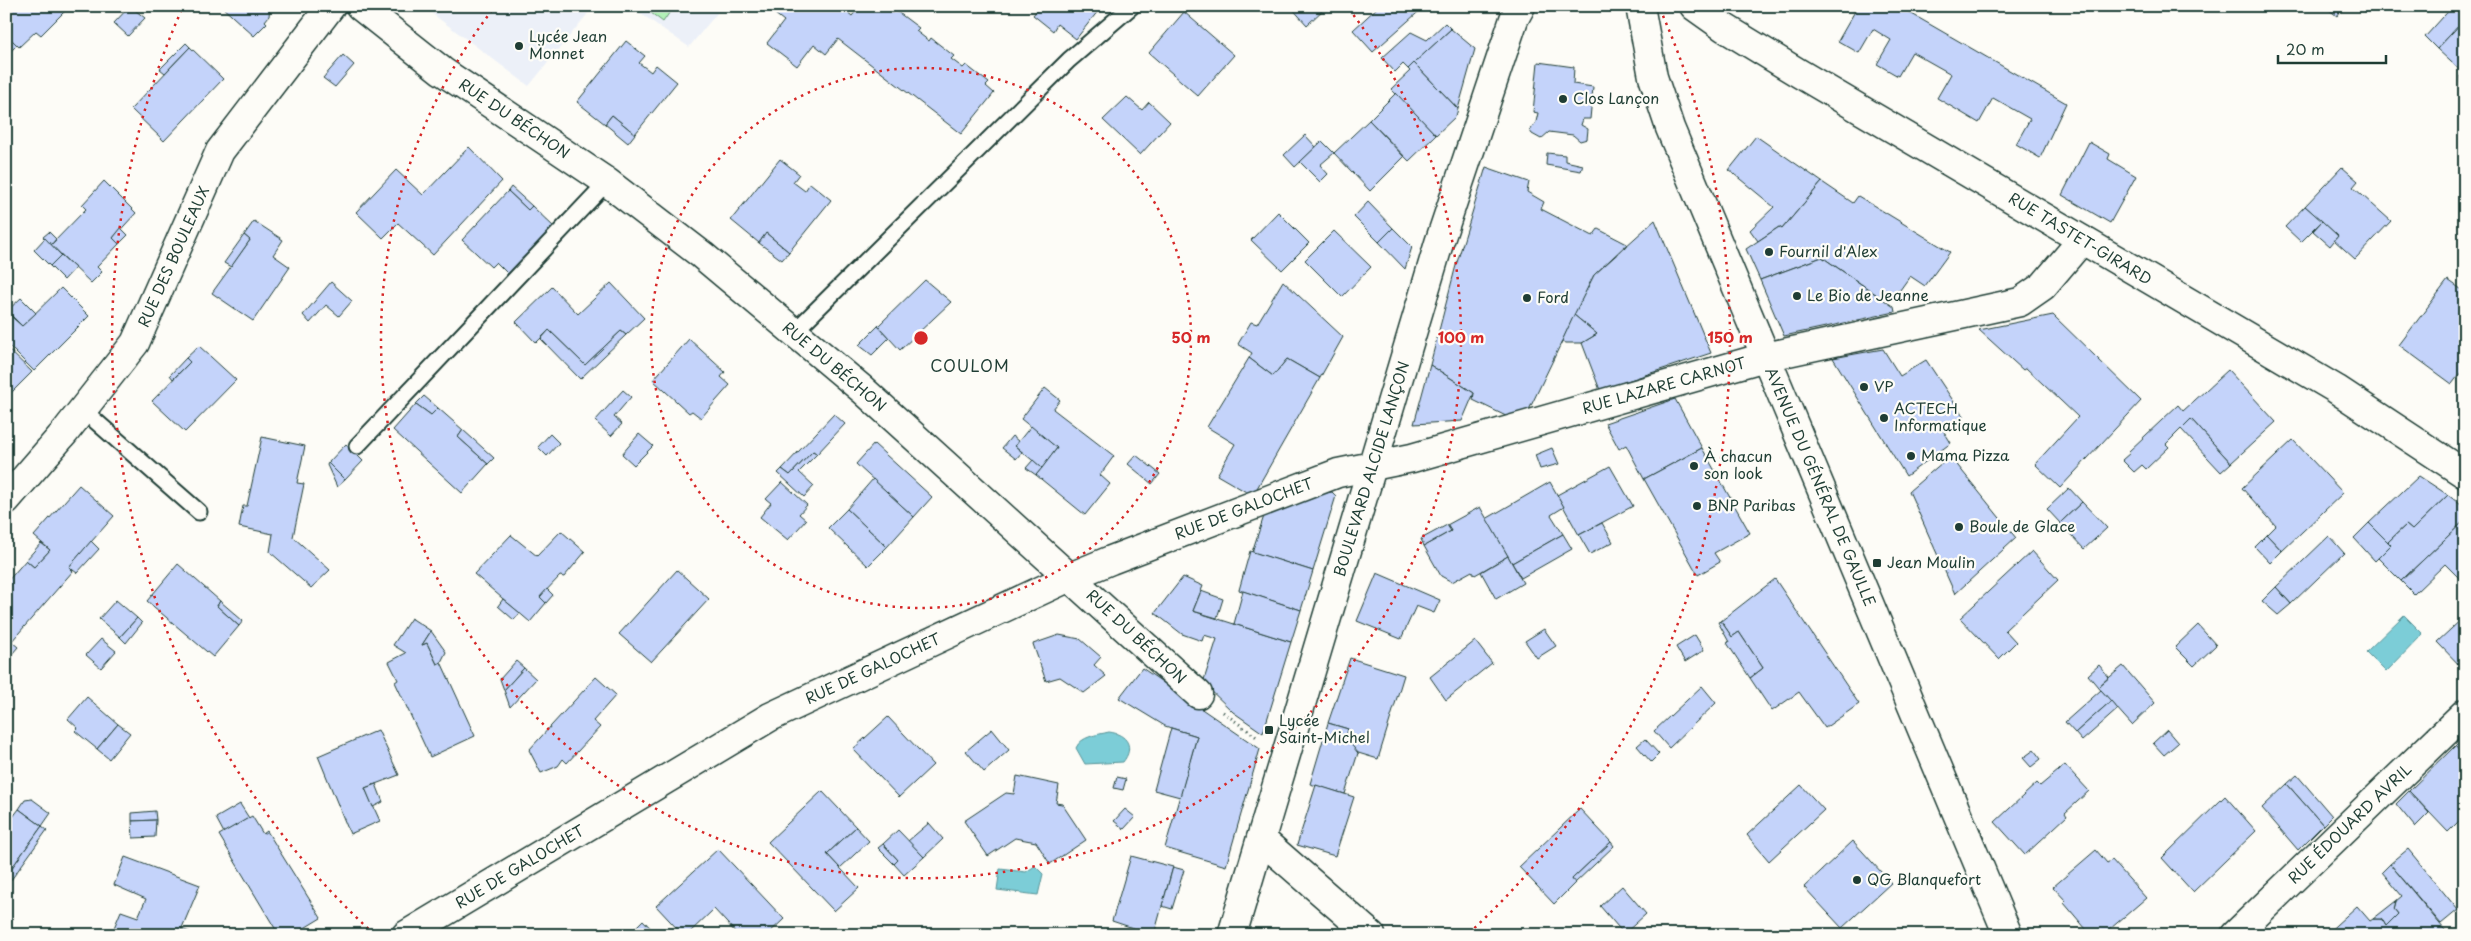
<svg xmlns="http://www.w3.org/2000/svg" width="2471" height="941" font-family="'Playpen Sans',sans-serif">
	<rect width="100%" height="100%" fill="#fdfcf7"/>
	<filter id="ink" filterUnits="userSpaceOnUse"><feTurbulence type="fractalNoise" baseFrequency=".02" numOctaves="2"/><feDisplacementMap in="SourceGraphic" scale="10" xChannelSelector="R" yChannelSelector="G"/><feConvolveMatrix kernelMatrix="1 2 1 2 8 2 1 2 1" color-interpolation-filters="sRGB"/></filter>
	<g filter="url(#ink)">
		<g fill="#ecf0f8">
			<polygon points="422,6 594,6 529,86"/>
			<polygon points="630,6 723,6 689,47"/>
		</g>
		<polygon fill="#b2f0b7" stroke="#689676" points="642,6 674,6 663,22"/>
		<g fill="#7ccdd7" stroke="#579396">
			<polygon points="2404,615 2423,634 2386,672 2366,652"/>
			<path d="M1109 732C1127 734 1135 747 1123 762L1085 764 1076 748C1081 736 1097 735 1109 732Z"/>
			<polygon points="1035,866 1043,874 1038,895 997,890 1000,869 1026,872"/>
		</g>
		<g fill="#c4d3fa" stroke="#1f3d34">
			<polygon points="6,6 70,6 41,35 36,31 19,47 6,34"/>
			<polygon points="130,6 145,18 128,36 114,23"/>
			<polygon points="221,6 270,6 269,16 265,21 267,23 254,36"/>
			<polygon points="765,6 840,6 852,16 860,6 883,6 893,13 895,10 919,28 916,31 929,41 931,38 954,56 951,59 963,68 966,65 989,83 986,86 994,93 961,134 838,39 826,54 814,44 797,66 767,43 784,21"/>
			<polygon points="1035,6 1102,6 1076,39 1057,24 1053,31 1033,15 1038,9"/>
			<polygon points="1290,6 1327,6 1307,25"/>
			<polygon points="1379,6 1425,6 1373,52 1353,30"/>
			<polygon points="1858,6 1898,6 2066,103 2040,158 2016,144 2030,119 1993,98 1979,123 1937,98 1951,74 1912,52 1898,76 1877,64 1891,40 1873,29 1859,53 1838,41"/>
			<polygon points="2324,6 2345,6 2337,16"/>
			<polygon points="2453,6 2465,19 2437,49 2425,37"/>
			<polygon points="1184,12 1234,55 1198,96 1149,53"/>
			<polygon points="2465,19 2465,99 2461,96 2460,76 2463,73 2437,49"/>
			<polygon points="1445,23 1451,29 1408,69 1403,64 1395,72 1382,58 1411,32 1427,40"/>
			<polygon points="1451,29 1475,49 1458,109 1414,63"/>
			<polygon points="6,34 17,45 6,56"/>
			<polygon points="626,41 645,56 639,63 651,72 656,65 677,82 635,134 612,115 605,124 577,102"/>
			<polygon points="186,43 190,47 165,73 160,69"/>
			<polygon points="190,47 223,79 164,141 131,109"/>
			<polygon points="343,55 354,65 335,87 323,78"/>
			<polygon points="1538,62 1574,67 1573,84 1593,87 1590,119 1583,119 1581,125 1588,129 1587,139 1580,141 1573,135 1549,132 1541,139 1532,134 1530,131 1536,122 1538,113 1533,112"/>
			<polygon points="1414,63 1458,109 1456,116 1436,135 1391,89 1410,71 1408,69"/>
			<polygon points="1396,93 1436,135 1409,161 1369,120"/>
			<polygon points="1127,97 1142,110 1149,102 1170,122 1140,155 1103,120"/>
			<polygon points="612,115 635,134 628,143 605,124"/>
			<polygon points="1369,120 1404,157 1370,191 1334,153"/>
			<polygon points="1305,135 1316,147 1295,167 1284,155"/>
			<polygon points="1756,136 1822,182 1782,229 1779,227 1758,241 1750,230 1774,207 1729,170"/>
			<polygon points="1322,141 1334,153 1320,165 1328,174 1320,182 1300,162"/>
			<polygon points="2089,142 2110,154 2108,159 2136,176 2110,223 2062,195"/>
			<polygon points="469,147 502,181 433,255 398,223 383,238 356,212 396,170 423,195"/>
			<polygon points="1547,153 1565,155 1565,161 1583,165 1581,171 1546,165"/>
			<polygon points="780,159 799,174 793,182 805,191 810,183 831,200 789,252 766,233 759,243 731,220"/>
			<polygon points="1486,167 1529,182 1527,192 1544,202 1541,209 1593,236 1598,229 1627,244 1594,275 1527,414 1512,419 1473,400 1474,393 1430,365 1455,269"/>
			<polygon points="2342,167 2358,181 2353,187 2391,221 2355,259 2334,240 2338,236 2305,206"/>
			<polygon points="104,181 136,213 113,238 119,244 97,267 102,272 91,283 51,245 86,209 82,205"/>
			<polygon points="1822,182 1853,203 1858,196 1950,252 1925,286 1910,276 1900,290 1880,297 1822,257 1760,280 1746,249 1779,227 1782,229"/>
			<polygon points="511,187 532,206 528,210 508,191"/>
			<polygon points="508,191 528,210 532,206 556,229 510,276 496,262 491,267 462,240"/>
			<polygon points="1368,202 1393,228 1379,242 1354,217"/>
			<polygon points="2305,206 2322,221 2301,242 2285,227"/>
			<polygon points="1278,212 1309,243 1282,270 1251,240"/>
			<polygon points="1655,220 1711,353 1600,390 1582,343 1597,334 1574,315 1594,275"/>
			<polygon points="254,221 283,240 273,255 290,267 253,321 212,293 250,240 244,235"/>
			<polygon points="2322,221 2338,236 2330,246 2313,231"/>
			<polygon points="121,228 128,235 119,244 113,238"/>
			<polygon points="1393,228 1412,247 1405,269 1379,242"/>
			<polygon points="1334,231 1371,267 1342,297 1305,260"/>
			<polygon points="49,232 56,239 51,245 43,237"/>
			<polygon points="766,233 789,252 782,260 759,243"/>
			<polygon points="244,235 250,240 231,267 224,263"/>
			<polygon points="45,238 61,255 50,266 34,250"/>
			<polygon points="61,255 75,268 64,280 50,266"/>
			<polygon points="1822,257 1894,307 1895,312 1784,336 1760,280"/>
			<polygon points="925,280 951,302 900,350 878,326"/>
			<polygon points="2448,280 2465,292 2465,367 2452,384 2399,345"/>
			<polygon points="1283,281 1343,337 1320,378 1287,359 1273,376 1249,358 1252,353 1238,344 1251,322 1257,324"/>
			<polygon points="331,282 352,301 339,316 326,305 310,323 303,315"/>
			<polygon points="611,283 644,318 626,335 621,331 585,365 549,330 536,343 516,322 552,287 578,314"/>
			<polygon points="61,288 89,316 34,371 6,343 6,312 22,326"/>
			<polygon points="21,298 36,313 22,326 7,311"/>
			<polygon points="1574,315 1597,334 1582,343 1566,343 1562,341"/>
			<polygon points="2053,315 2141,401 2060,488 2035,464 2078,417 2026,368 2023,370 1979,330"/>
			<polygon points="878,326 889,338 872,355 859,345"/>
			<polygon points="549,330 585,365 621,331 626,335 580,379 541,339"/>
			<polygon points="689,339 725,372 721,377 730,385 701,418 692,411 689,413 653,380"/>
			<polygon points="199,346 236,380 185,432 152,401 190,362 186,358"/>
			<polygon points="6,347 32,372 6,398"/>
			<polygon points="1883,349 1900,376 1926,360 1964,417 1943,430 1951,443 1906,476 1833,358"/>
			<polygon points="186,358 190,362 173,379 170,375"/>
			<polygon points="1249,358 1273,376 1287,359 1320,378 1256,490 1248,493 1217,475 1235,444 1207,427"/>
			<polygon points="1430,365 1474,393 1462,421 1414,424"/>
			<polygon points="2228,370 2276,422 2231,463 2191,419 2166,444 2169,447 2146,469 2142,465 2134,472 2122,460 2130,453 2129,451 2178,405 2183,411"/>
			<polygon points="1045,388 1060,400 1053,409 1114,456 1100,475 1110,484 1085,515 1036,475 1057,448 1021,419"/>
			<polygon points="623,390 631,397 614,417 622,424 611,436 595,421"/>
			<polygon points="424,396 438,408 431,415 416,404"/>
			<polygon points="1675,399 1702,448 1644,479 1626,445 1619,449 1605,423"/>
			<polygon points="416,404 431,415 438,408 463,430 458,437 488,464 462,493 393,430"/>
			<polygon points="834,414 845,424 817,454 813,451 790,475 782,469"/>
			<polygon points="2191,419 2231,463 2221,472 2181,429"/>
			<polygon points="1031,426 1057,448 1042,468 1015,446"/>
			<polygon points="463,430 494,458 488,464 458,437"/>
			<polygon points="550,434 559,443 547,456 538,447"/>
			<polygon points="639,434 653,446 634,465 622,454"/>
			<polygon points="1012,436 1018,441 1015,446 1022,452 1016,459 1002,448"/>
			<polygon points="262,437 305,446 297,483 304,484 293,537 330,570 311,588 270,552 273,534 239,527 243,506 247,506"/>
			<polygon points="2293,440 2343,493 2282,551 2267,535 2276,526 2242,488"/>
			<polygon points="346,444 363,461 345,480 328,463"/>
			<polygon points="874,444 932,497 914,517 856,464"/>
			<polygon points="1552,448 1559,464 1540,469 1535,455"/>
			<polygon points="1702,448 1750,533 1714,553 1720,562 1698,575 1644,479"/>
			<polygon points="813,451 817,454 799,472 814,486 804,497 778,473 782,469 790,475"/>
			<polygon points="1136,455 1160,474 1152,484 1128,464"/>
			<polygon points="1950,456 2016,538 1955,594 1909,491"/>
			<polygon points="1033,460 1042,468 1036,475 1026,468"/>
			<polygon points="328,463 345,480 337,487 327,465"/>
			<polygon points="1610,466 1633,506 1579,535 1557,495"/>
			<polygon points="2419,476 2448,495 2412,530 2406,525 2388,542 2369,523"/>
			<polygon points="873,479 914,517 887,547 847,509"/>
			<polygon points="782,482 807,505 799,514 806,520 788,540 760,517 771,503 766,499"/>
			<polygon points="1550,482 1564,507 1551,515 1563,534 1512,563 1486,519"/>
			<polygon points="79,485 114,516 69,567 73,571 11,642 6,637 6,583 26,560 34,567 50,550 34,536"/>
			<polygon points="2069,488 2082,502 2060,523 2047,509"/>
			<polygon points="1332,492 1336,496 1313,571 1252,552 1266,510 1311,495"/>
			<polygon points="2448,495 2465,508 2465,520 2401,581 2378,558 2391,545 2388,542 2406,525 2412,530"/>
			<polygon points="2082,502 2107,528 2084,549 2060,523"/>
			<polygon points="1480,507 1508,556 1475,575 1472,571 1452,582 1441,576 1424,546 1451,531 1447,525"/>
			<polygon points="847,509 887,547 868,566 828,528"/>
			<polygon points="2465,520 2465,584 2445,564 2414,594 2401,581"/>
			<polygon points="1602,523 1613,542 1590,554 1579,535"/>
			<polygon points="2369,523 2391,545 2375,561 2354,538"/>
			<polygon points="1447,525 1451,531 1424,546 1421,539"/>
			<polygon points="561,531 585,552 564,577 560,576 540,597 546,603 530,622 474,574 511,535 537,556"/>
			<polygon points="1563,534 1572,549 1521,578 1512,563"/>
			<polygon points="2267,535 2282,551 2270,563 2255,547"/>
			<polygon points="2329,536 2344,553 2291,604 2276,587"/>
			<polygon points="91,541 99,549 77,573 69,567"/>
			<polygon points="41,543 50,550 34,567 26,560"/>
			<polygon points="1250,551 1313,571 1301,610 1239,590"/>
			<polygon points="2032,551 2058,580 2005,630 2016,642 1999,659 1960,618"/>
			<polygon points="1508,556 1523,583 1496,599 1481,572"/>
			<polygon points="178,564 220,601 217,606 239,626 213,657 147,601"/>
			<polygon points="677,570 709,599 651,662 619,634"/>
			<polygon points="1377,573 1440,600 1434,613 1416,606 1401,639 1357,621"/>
			<polygon points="1183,577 1203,586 1193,611 1291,642 1263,733 1233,712 1203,683 1217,639 1204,635 1202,641 1182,634 1155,613"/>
			<polygon points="1775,579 1859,704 1825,728 1799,692 1772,711 1750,678 1763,668 1739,632 1732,637 1721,621"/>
			<polygon points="2276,587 2291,604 2278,615 2262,601"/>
			<polygon points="547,589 553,595 546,603 540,597"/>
			<polygon points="1201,591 1223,599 1217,618 1193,611"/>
			<polygon points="1243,591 1301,610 1291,642 1234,624"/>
			<polygon points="503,599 520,613 514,620 498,606"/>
			<polygon points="116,600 137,618 120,637 99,619"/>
			<polygon points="220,601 243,621 239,626 217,606"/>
			<polygon points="2465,616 2465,671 2437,642"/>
			<polygon points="137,618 142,623 126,643 120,637"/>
			<polygon points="411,618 431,631 422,645 427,643 437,664 441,662 475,736 430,757 395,682 398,680 389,662 406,653 393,645"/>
			<polygon points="1721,621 1732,637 1739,632 1763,668 1750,678 1727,643 1729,642 1718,622"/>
			<polygon points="2198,625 2216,645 2194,666 2175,647"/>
			<polygon points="1544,629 1556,646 1537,658 1525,641"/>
			<polygon points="431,631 446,652 441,662 437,664 427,643 422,645"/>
			<polygon points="1059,635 1080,639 1101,657 1094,665 1106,676 1084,693 1060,677 1046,681 1033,644"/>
			<polygon points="1695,635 1704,650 1685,662 1676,647"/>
			<polygon points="6,637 18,647 6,661"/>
			<polygon points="101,639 116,651 101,668 86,655"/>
			<polygon points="1475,641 1492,663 1446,700 1430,677"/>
			<polygon points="1350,658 1404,675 1378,759 1355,752 1346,738 1348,729 1328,723"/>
			<polygon points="516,661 524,668 504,690 500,679"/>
			<polygon points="2099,665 2109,677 2098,687 2088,675"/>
			<polygon points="2123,666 2155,703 2132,725 2098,687"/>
			<polygon points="524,668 536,679 510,707 504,690"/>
			<polygon points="1142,668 1260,749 1226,866 1165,848 1197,736 1165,726 1119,698"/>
			<polygon points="596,677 616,695 593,721 600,727 567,763 563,759 558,766 541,773 529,750"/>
			<polygon points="1702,686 1716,703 1669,748 1654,731"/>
			<polygon points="2101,690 2111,701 2075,733 2065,722"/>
			<polygon points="87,697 118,724 97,749 75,731 78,728 68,719"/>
			<polygon points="2111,701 2118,709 2082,741 2075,733"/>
			<polygon points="888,717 933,765 899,797 853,749"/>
			<polygon points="1328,723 1348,729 1346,738 1358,753 1345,794 1310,784"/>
			<polygon points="118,724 130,733 109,759 97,749"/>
			<polygon points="1171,728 1197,736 1180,797 1154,790"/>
			<polygon points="992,729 1009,750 984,772 966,751"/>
			<polygon points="378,730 399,775 365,788 380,821 350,834 318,756"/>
			<polygon points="2167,730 2178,743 2164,755 2153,743"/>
			<polygon points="2465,736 2465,757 2455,746"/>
			<polygon points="1645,739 1659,754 1651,762 1637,746"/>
			<polygon points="2455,746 2465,757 2465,815 2448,832 2409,791"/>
			<polygon points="2034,750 2041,759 2031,767 2023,758"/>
			<polygon points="2065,765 2089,791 2065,813 2067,816 2025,855 1995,822 2037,783 2040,786"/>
			<polygon points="2297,775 2332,816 2323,825 2287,784"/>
			<polygon points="1017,776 1059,785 1056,803 1062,804 1086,840 1050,864 1036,842 1015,838 988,856 964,821 1006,793 1014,794"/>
			<polygon points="1117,777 1126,779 1123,790 1114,788"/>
			<polygon points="376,784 383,802 373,807 365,788"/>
			<polygon points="2287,784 2323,825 2298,850 2262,808"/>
			<polygon points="1316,785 1354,797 1335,856 1297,845"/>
			<polygon points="1801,785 1824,810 1769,861 1747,835"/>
			<polygon points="822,791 856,827 827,854 859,888 834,911 768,842"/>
			<polygon points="2409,791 2429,813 2415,827 2396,804"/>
			<polygon points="2225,796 2256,831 2193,892 2162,858"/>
			<polygon points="32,799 51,813 42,826 19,809 25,800"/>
			<polygon points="240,804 249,818 224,833 216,818"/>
			<polygon points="19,809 42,826 6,876 6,826"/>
			<polygon points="1125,809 1135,817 1124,829 1114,821"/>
			<polygon points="1580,809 1611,842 1572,879 1575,883 1554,904 1519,867"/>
			<polygon points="155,811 156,820 132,821 132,813"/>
			<polygon points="252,816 263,834 267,831 321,918 293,935 279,935 219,835"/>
			<polygon points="156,820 155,837 133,838 132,821"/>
			<polygon points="929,823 943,839 924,857 908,841"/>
			<polygon points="42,826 47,830 11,880 6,876"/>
			<polygon points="856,827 869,841 840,868 827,854"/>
			<polygon points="898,830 924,857 904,875 894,864 898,860 883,844"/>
			<polygon points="1853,841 1891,883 1842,928 1804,887"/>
			<polygon points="1611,842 1614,846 1575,883 1572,879"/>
			<polygon points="883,844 898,860 894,864 878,848"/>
			<polygon points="718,849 784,919 767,935 738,935 714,909 687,935 683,935 656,906"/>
			<polygon points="2408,849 2458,910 2441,924 2390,864"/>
			<polygon points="2096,850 2107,863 2112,860 2146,898 2103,935 2091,935 2064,903 2066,901 2053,887"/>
			<polygon points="1131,856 1173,867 1154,935 1112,921"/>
			<polygon points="125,857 200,885 179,935 111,935 121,911 138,917 146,899 114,885"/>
			<polygon points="2390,864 2449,935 2325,935 2357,906 2370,921 2373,919 2382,919 2386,926 2398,914 2394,909 2396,901 2402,896 2382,872"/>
			<polygon points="1173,867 1184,870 1172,909 1162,906"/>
			<polygon points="1622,886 1646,914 1624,934 1600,906"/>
			<polygon points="2396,901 2394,909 2398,914 2386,926 2382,919 2373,919"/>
			<polygon points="643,920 657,935 628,935"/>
			<polygon points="182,929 192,933 191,935 179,935"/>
		</g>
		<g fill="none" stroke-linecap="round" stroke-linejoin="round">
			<g stroke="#1f3d34" stroke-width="19">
				<g id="service">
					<polyline points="794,332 1069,60 1132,6"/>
					<polyline points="83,410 199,512"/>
					<polyline points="357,446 607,182"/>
				</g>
			</g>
			<g stroke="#1f3d34" stroke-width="31">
				<g id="minor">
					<polyline points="360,6 442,71 607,182 702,255 863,390 1198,694"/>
					<polyline points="1694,6 1725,28 1797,72 2336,389 2465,474"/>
					<polyline points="6,500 65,432 135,343 220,151 331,6"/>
					<polyline points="1261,839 1371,935"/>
					<polyline points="406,935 770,717 1070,577 1111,560 1338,473 1412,458 1765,357 2020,302 2043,286 2082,240"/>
					<polyline points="1232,935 1439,243 1514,19 1521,6"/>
					<polyline points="2235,935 2465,713"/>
				</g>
			</g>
			<g stroke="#1f3d34" stroke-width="31">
				<polyline id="secondary" points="1640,6 1653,77 1670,128 2008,935"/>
			</g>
			<polyline stroke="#1f3d34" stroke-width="3" stroke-dasharray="1 4" stroke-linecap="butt" points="1223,712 1258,738"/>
			<use href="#service" stroke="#fdfcf7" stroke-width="15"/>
			<use href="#minor" stroke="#fdfcf7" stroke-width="28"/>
			<use href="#secondary" stroke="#fdfcf7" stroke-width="28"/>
		</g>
	</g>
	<g fill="none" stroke="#d62828" stroke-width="2.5" stroke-dasharray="2.5 5">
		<circle cx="921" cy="338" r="270"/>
		<path d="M1349 9A540 540 0 1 1 493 9"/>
		<path d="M374 934A809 809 0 0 1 182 9M1660 9A809 809 0 0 1 1468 934"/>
	</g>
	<g fill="#1f3d34" stroke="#fdfcf7" stroke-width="2">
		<circle cx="519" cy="46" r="5"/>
		<circle cx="1563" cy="99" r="5"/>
		<circle cx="1769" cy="252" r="5"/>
		<circle cx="1797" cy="296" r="5"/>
		<circle cx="1527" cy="298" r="5"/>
		<circle cx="1864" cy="387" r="5"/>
		<circle cx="1884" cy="418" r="5"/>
		<circle cx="1911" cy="456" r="5"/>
		<circle cx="1694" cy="466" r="5"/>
		<circle cx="1697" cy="506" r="5"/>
		<circle cx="1959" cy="527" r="5"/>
		<rect x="1872" y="558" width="10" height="10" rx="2.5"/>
		<rect x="1264" y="725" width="10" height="10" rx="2.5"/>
		<circle cx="1857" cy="880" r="5"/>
	</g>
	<g text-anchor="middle" stroke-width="4.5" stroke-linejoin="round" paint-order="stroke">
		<g font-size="15" fill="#1f3d34" stroke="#fdfcf7" text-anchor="start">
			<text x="529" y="42">Lycée Jean<tspan x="529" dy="17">Monnet</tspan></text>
			<text x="1573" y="104">Clos Lançon</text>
			<text x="1779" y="257">Fournil d'Alex</text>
			<text x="1807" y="301">Le Bio de Jeanne</text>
			<text x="1537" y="303">Ford</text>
			<text x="1874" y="392">VP</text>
			<text x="1894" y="414">ACTECH<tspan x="1894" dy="17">Informatique</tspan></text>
			<text x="1921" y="461">Mama Pizza</text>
			<text x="1704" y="462">À chacun<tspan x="1704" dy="17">son look</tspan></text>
			<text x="1707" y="511">BNP Paribas</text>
			<text x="1969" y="532">Boule de Glace</text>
			<text x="1887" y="568">Jean Moulin</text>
			<text x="1279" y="726">Lycée<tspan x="1279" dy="17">Saint-Michel</tspan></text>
			<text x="1867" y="885">QG Blanquefort</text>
		</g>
		<g font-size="15" fill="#1f3d34" stroke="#fdfcf7">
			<text transform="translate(514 119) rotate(34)" y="5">RUE DU BÉCHON</text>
			<text transform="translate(2080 239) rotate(31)" y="5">RUE TASTET-GIRARD</text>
			<text transform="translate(174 257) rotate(-66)" y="5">RUE DES BOULEAUX</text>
			<text transform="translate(834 367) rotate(40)" y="5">RUE DU BÉCHON</text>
			<text transform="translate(1664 386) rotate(-16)" y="5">RUE LAZARE CARNOT</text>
			<text transform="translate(1372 469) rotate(-73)" y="5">BOULEVARD ALCIDE LANÇON</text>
			<text transform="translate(1820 487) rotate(67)" y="5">AVENUE DU GÉNÉRAL DE GAULLE</text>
			<text transform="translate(1244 509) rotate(-21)" y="5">RUE DE GALOCHET</text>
			<text transform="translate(1136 637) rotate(43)" y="5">RUE DU BÉCHON</text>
			<text transform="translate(873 669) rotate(-25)" y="5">RUE DE GALOCHET</text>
			<text transform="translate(2350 824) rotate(-44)" y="5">RUE ÉDOUARD AVRIL</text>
			<text transform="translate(520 867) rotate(-31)" y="5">RUE DE GALOCHET</text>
		</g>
		<g font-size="16" letter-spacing="1" fill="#1f3d34" stroke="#fdfcf7">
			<text x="970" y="372">COULOM</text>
		</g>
	</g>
	<circle cx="921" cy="338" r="8" fill="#d62828" stroke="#fdfcf7" stroke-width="2.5"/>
	<g font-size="15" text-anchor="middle" font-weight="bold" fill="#d62828" stroke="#fdfcf7" stroke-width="4.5" stroke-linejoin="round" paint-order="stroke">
		<text x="1191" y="343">50 m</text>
		<text x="1461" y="343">100 m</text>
		<text x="1730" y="343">150 m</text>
	</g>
	<rect width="2471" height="941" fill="none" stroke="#fdfcf7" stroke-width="25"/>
	<rect x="12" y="12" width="2446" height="916" fill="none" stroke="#1f3d34" stroke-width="2" filter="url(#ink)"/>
	<path d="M2278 55v8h108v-8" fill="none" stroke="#1f3d34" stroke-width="2.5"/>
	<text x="2286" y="55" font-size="15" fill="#1f3d34" stroke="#fdfcf7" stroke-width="4" paint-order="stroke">20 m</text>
</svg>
